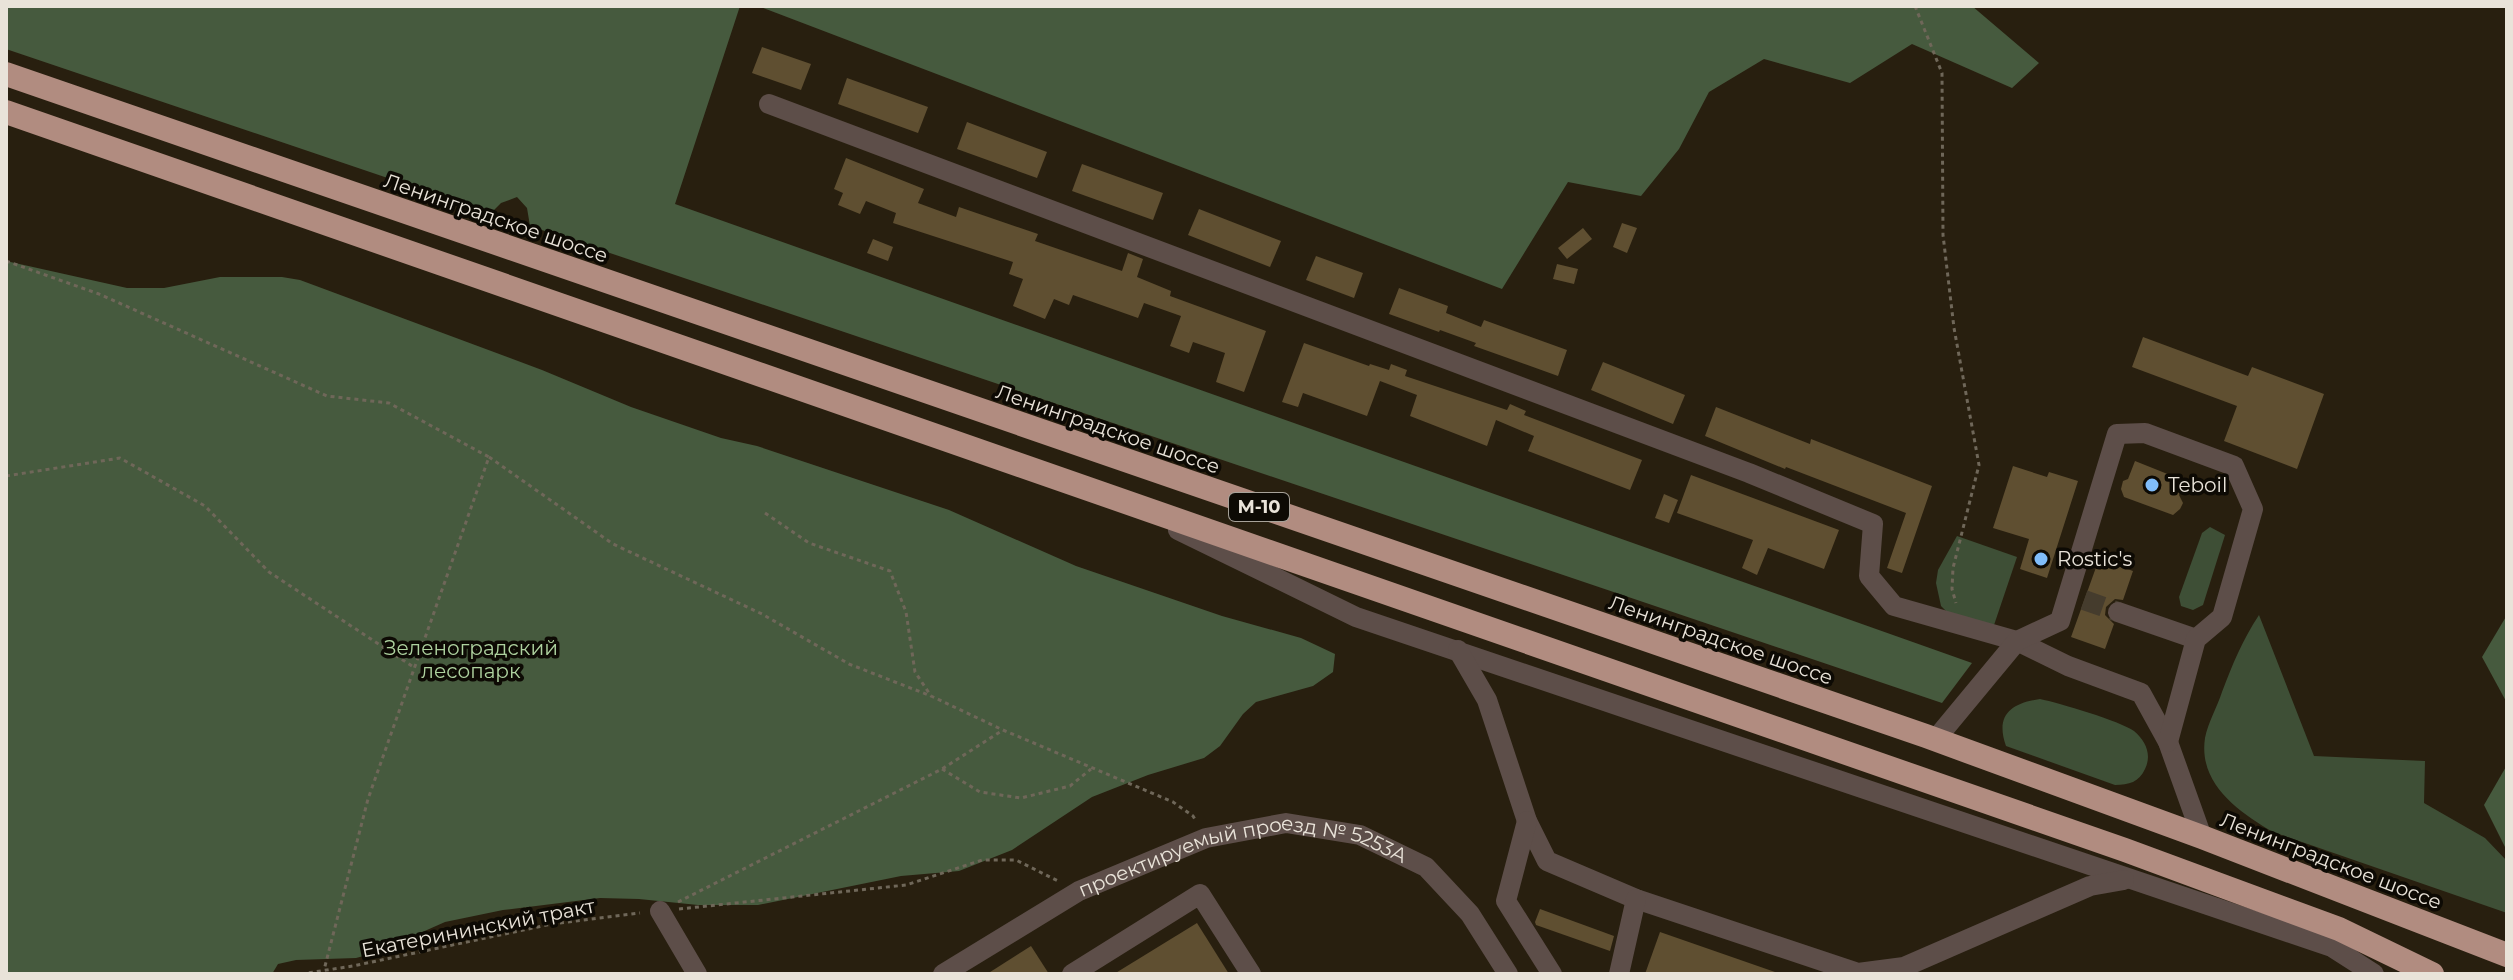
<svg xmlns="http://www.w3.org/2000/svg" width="2513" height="980" font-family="Montserrat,sans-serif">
	<rect width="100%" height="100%" fill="#281f0f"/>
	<g fill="#3e4f36">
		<polygon points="2210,527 2225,535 2203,605 2193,610 2181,606 2179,597 2202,533"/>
		<polygon points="1957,536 2017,557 1992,631 1951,616 1941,606 1936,583 1938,570"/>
		<path d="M2259 615 2314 756 2425 761 2424 803 2485 838 2507 861V913L2273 832C2239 812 2198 784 2205 738 2208 723 2217 707 2222 692 2233 663 2242 641 2259 615Z"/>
		<path d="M2040 699C2059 703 2120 721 2134 731 2146 741 2152 755 2145 769 2139 782 2129 785 2115 785L2006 746C1995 715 2011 703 2040 699Z"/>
	</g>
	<g fill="#465a3e">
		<polygon points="6,6 740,6 675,204 1972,663 1942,703 530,226 527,208 517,197 501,203 491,213 6,49"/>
		<polygon points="758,6 1972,6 2039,63 2012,88 1912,44 1850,83 1764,59 1709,92 1679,149 1641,196 1568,182 1502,289"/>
		<polygon points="6,261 127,288 164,288 220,277 282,277 300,280 542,370 631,407 721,438 757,446 949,510 1076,566 1222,616 1301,638 1335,654 1333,672 1313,686 1256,702 1243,714 1220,746 1204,758 1148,775 1092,797 1012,850 959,871 901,876 758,905 698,905 639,899 600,898 503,910 445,922 375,953 356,958 296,960 278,964 272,974 6,974"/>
		<polygon points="2507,615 2507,703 2482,657"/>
		<polygon points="2507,765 2507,851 2484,805"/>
	</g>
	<g fill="#5f4f31">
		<polygon points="762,47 811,64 801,90 752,73"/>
		<polygon points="847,78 928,107 918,133 838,104"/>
		<polygon points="967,122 1047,152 1037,178 957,149"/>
		<polygon points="846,158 924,189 918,203 956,217 959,207 1038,234 1035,241 1122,271 1128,253 1143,259 1137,277 1171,291 1170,296 1266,331 1244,392 1216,382 1225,353 1193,342 1189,353 1170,346 1181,316 1144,303 1138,318 1073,295 1069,305 1054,299 1045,319 1013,306 1023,279 1009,274 1013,262 893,223 896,213 866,201 860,214 838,205 843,193 834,189"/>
		<polygon points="1082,164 1163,193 1153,220 1072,191"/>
		<polygon points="1199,209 1281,241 1270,267 1188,235"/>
		<polygon points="1622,223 1637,228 1627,253 1613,247"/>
		<polygon points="1583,228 1592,239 1567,259 1558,248"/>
		<polygon points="873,239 893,247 888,261 867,253"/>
		<polygon points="1316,256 1363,273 1354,298 1306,280"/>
		<polygon points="1557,264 1578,269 1574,284 1553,279"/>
		<polygon points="1399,288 1448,306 1446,313 1481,327 1484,320 1567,350 1558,376 1474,346 1476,343 1440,330 1439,332 1389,314"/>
		<polygon points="2143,337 2248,376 2252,367 2324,394 2297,469 2224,441 2237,406 2132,367"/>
		<polygon points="1304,343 1369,366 1370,364 1389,370 1391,364 1407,370 1405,376 1507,410 1510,404 1526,411 1524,415 1642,460 1630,490 1528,451 1534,436 1496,420 1487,446 1410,416 1417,395 1380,381 1367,416 1303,393 1298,407 1282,402"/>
		<polygon points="1603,362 1685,395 1673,424 1591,390"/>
		<polygon points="1716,407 1810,444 1811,439 1932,486 1902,573 1887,568 1906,513 1786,467 1785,469 1705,436"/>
		<polygon points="2135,461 2185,481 2179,495 2183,503 2180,509 2173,515 2124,497 2121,489 2123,481 2128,479"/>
		<polygon points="2013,466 2047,477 2049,472 2078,481 2047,578 2020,569 2029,539 1993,528"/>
		<polygon points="1691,475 1839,530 1824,569 1768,548 1757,575 1742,568 1753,540 1677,513"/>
		<polygon points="1664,494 1678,500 1669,523 1655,518"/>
		<polygon points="2099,559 2133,571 2123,600 2115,599 2106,607 2105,615 2114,624 2105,649 2071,637"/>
		<polygon points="1540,909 1614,936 1610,951 1536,925 1535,922"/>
		<polygon points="1197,923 1229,974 1114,974"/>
		<polygon points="1660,932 1775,972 1775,974 1645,974"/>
		<polygon points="1031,946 1049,974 987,974"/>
	</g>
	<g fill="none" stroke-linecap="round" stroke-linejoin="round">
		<polyline stroke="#453c2d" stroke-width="20" stroke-dasharray="20 10" stroke-linecap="butt" points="2084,600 2118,612"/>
		<g stroke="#6f6759" stroke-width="3" stroke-dasharray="4 4" stroke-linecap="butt">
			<polyline points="1915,6 1942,73 1943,235 1954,328 1979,465 1953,568 1952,589 1956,603"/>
			<polyline points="6,261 99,294 327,396 389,403 489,457 368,799 324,970"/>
			<polyline points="489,457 613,544 762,614 849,664 931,696"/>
			<polyline points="6,476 120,458 205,506 269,572 415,668"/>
			<polyline points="765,513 809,543 890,571 906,612 915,672 931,696 1003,730 1173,802 1193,816 1196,821"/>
			<polyline points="942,769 980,792 1021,798 1070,786 1091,769"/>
			<polyline points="678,902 942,769 1003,730"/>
			<polyline points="679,909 906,885 982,860 1016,860 1058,881"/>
			<polyline points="301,974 353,966 552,924 640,913"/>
		</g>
		<g stroke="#5d4e49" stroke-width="20">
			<polyline points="769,104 1749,473 1873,524 1869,576 1894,606 2017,641 2068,666 2141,693 2168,742 2202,837"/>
			<polyline points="1178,530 1356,617 2332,947 2374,974"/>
			<polyline points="2118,612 2196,639"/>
			<polyline points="1458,650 1487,700 1527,821 1547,861 1636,899 1858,973 1904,967 2090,886 2124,880"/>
			<polyline points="1935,740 2017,641 2060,621 2117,434 2145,433 2234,466 2253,509 2222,617 2196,639 2168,742"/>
			<polyline points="1527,821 1506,901 1552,974"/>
			<polyline points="660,911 697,974"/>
			<path id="s1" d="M943 974 1079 891 1206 838 1286 823 1360 835 1426 867 1470 914 1508 974"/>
			<polyline points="1072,974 1200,894 1251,974"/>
			<polyline points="1619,974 1636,899"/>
		</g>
		<g stroke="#b18c80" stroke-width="24">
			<polyline points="6,74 1926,736 2202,837 2507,955"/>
			<polyline points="6,112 2125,850 2339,929 2432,974"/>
		</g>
	</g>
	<g fill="#80bdfa" stroke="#0d0a04" stroke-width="3">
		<circle cx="2152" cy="485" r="8"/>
		<circle cx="2041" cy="559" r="8"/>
	</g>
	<g text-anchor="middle" stroke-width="7" stroke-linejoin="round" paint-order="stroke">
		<rect fill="#0d0a04" stroke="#a7a299" stroke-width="2" x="1229" y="493" width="60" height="28" rx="6"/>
		<g font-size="18" font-weight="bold" fill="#e9e3d9">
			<text x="1259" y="513">М-10</text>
		</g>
		<g font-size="20" fill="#e9e3d9" stroke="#0d0a04">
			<text transform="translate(496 218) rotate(19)" y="7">Ленинградское шоссе</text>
			<text transform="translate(1108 429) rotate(19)" y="7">Ленинградское шоссе</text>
			<text transform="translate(1721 640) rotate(19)" y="7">Ленинградское шоссе</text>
			<text transform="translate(2331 861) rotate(21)" y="7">Ленинградское шоссе</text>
			<text dy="7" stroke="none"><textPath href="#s1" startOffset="332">проектируемый проезд № 5253А</textPath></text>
			<text transform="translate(478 928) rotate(-11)" y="7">Екатерининский тракт</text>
		</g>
		<g font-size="20" fill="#e9e3d9" stroke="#0d0a04" text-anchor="start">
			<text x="2168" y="492">Teboil</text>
			<text x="2057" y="566">Rostic's</text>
		</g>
		<g font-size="20" fill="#aed29f" stroke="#0d0a04">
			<text x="471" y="655">Зеленоградский<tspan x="471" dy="23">лесопарк</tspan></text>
		</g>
	</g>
	<rect width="2513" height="980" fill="none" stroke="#e9e3d9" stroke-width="16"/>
</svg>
